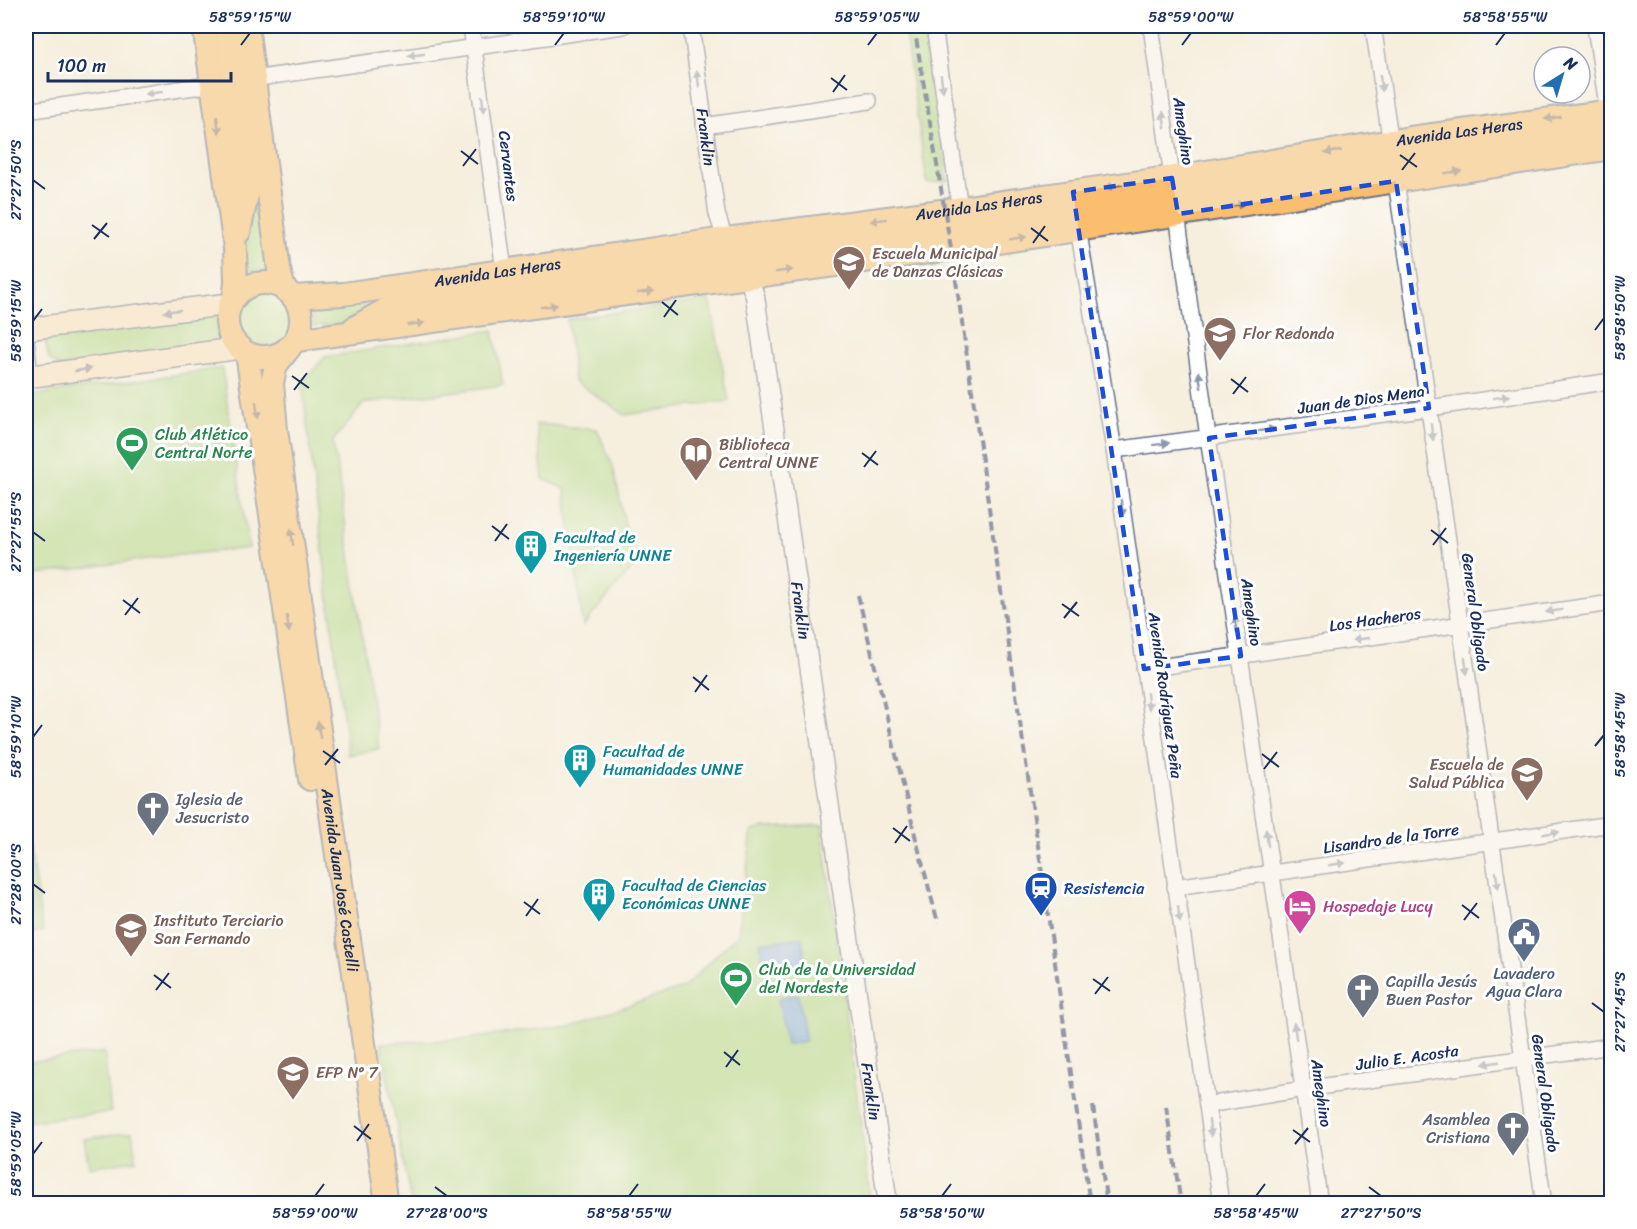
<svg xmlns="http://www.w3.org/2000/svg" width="1637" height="1229" font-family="Sriracha,sans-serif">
	<rect width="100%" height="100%" fill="#fff"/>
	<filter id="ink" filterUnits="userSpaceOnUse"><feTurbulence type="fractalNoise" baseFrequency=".0167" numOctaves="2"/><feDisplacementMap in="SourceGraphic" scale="12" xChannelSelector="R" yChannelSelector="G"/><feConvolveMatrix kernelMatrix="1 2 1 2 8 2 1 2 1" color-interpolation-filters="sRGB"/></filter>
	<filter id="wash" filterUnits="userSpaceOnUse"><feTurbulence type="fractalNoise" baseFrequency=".008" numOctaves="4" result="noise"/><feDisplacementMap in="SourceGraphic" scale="24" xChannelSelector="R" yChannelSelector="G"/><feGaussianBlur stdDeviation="1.35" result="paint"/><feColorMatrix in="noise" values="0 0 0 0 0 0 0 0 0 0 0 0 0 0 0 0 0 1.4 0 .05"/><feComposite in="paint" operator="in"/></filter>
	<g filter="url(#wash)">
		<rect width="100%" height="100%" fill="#f6efde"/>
		<g fill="#abd986" stroke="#638472" stroke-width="1.5">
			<polygon points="904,26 927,26 948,181 927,183"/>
			<polygon points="251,204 269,239 273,269 245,272 242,243"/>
			<circle cx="264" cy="320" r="32"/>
			<polygon points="710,300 729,401 625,415 574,381 567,319"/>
			<polygon points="342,301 375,307 340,325 313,326 311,305"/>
			<polygon points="218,312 222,344 60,367 49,359 45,341 53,333"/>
			<polygon points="493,330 503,385 364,403 333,441 379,749 348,755 302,383 325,357"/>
			<polygon points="222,368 249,548 162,557 26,576 26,396"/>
			<polygon points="536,424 597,429 613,466 634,566 583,626 565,489 543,479"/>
			<polygon points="26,825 43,932 26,935"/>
			<polygon points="822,825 871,1203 411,1203 381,1043 467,1039 568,1025 683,988 738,934 752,831 763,828"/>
			<polygon points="104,1052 111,1112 26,1122 26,1062"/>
			<polygon points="132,1132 136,1160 89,1167 84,1139"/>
		</g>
		<g fill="#72a6df" stroke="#466a9e" stroke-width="1.5">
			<polygon points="802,937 806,964 764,970 760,943"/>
			<polygon points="798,994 806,1041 786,1045 778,998"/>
		</g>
	</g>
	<g filter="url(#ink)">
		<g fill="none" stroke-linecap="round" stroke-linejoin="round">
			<g stroke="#68728b" stroke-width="18">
				<g id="minor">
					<polyline points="471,26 505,278"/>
					<path id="s1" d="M691 26 717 214 725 239 729 246"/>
					<polyline points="934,26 961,216"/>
					<polyline points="1151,26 1206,423 1320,1204"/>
					<polyline points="1373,26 1392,150"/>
					<polyline points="1595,26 1609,119"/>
					<polyline points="245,80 623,26"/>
					<polyline points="26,111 222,83"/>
					<polyline points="704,126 869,101"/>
					<polyline points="1395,174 1544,1204"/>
					<polyline points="1077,221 1114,450 1221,1204"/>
					<polyline points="26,338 30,377"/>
					<polyline points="1114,450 1429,408 1612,381"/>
					<polyline points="1144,669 1612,603"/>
					<polyline points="1175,887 1612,824"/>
					<polyline points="1207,1105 1304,1089 1612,1046"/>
				</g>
			</g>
			<g stroke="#68728b" stroke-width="21">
				<g id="tertiary">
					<path id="s2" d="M748 277 755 296 888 1204"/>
				</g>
			</g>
			<g stroke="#68728b" stroke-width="24">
				<g id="secondary">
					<polyline points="26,329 221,305 230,307"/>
					<polyline points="26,377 241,348"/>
				</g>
			</g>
			<g stroke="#68728b" stroke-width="26">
				<g id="primary">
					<polyline points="204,26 235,248 236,283 234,298"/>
					<polyline points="226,26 248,190 239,232"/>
					<polyline points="247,26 279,270 284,289"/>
					<circle cx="264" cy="320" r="37"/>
					<path id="s3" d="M293 297 343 294 725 239 934 212 1188 175 1410 138 1612 111"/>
					<polyline points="354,328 387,309 495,291 947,229 1612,129"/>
					<polyline points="296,340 965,247 1612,148"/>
					<path id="s4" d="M290 347 276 365 272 383 276 430 387 1204"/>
					<polyline points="247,353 310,779"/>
				</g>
			</g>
			<use href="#minor" stroke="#fff" stroke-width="15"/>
			<use href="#tertiary" stroke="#fff" stroke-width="18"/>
			<use href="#secondary" stroke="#fde5c5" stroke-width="21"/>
			<use href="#primary" stroke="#fabe6e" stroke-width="22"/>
			<g stroke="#1b2f5e" stroke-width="4" stroke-dasharray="9 4.5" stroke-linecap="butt">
				<polyline points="914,26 954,267 1090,1204"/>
				<polyline points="858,595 916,839 938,923"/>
				<polyline points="1093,1106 1107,1204"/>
				<polyline points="1166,1106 1181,1204"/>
			</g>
		</g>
		<defs><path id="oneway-solid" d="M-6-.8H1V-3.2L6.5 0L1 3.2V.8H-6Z" transform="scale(1.5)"/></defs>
		<g fill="#8d97ae">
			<use href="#oneway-solid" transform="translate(416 55) rotate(172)"/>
			<use href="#oneway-solid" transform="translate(698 79) rotate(-97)"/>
			<use href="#oneway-solid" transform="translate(942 83) rotate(82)"/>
			<use href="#oneway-solid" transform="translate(1381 83) rotate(82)"/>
			<use href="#oneway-solid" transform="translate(154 93) rotate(172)"/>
			<use href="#oneway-solid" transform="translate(483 104) rotate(83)"/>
			<use href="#oneway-solid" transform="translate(1164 120) rotate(-98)"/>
			<use href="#oneway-solid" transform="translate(1404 239) rotate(82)"/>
			<use href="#oneway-solid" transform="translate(1088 287) rotate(81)"/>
			<use href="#oneway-solid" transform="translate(1200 380) rotate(-98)"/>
			<use href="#oneway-solid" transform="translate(1501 397) rotate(-9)"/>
			<use href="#oneway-solid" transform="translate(1267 430) rotate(-8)"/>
			<use href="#oneway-solid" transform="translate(1432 432) rotate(82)"/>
			<use href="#oneway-solid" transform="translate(1161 444) rotate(-7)"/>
			<use href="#oneway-solid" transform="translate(1122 508) rotate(82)"/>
			<use href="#oneway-solid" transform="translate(1554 611) rotate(172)"/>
			<use href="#oneway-solid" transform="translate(1236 625) rotate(-98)"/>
			<use href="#oneway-solid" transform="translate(1361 639) rotate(172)"/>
			<use href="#oneway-solid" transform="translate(1466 666) rotate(82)"/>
			<use href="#oneway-solid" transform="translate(1148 701) rotate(82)"/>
			<use href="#oneway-solid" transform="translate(1551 833) rotate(-8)"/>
			<use href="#oneway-solid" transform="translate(1267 838) rotate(-98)"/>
			<use href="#oneway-solid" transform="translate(1337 864) rotate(-8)"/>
			<use href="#oneway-solid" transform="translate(1497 880) rotate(82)"/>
			<use href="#oneway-solid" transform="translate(1179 914) rotate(82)"/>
			<use href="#oneway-solid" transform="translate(1295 1031) rotate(-99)"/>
			<use href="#oneway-solid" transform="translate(1491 1063) rotate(172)"/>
			<use href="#oneway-solid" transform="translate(1210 1128) rotate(82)"/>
		</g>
		<g fill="#8a7666">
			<use href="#oneway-solid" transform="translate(1553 118) rotate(172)"/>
			<use href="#oneway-solid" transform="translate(218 125) rotate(82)"/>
			<use href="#oneway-solid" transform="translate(1333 152) rotate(171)"/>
			<use href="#oneway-solid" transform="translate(1453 172) rotate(-9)"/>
			<use href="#oneway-solid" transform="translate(1114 186) rotate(172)"/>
			<use href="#oneway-solid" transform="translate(1236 205) rotate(-9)"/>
			<use href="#oneway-solid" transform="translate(879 220) rotate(173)"/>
			<use href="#oneway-solid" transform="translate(1018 238) rotate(-9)"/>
			<use href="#oneway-solid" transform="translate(784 271) rotate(-8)"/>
			<use href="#oneway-solid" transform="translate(646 292) rotate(-8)"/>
			<use href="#oneway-solid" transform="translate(549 306) rotate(-8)"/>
			<use href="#oneway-solid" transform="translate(416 324) rotate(-8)"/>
			<use href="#oneway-solid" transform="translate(257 410) rotate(82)"/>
			<use href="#oneway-solid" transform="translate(292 537) rotate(-98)"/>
			<use href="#oneway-solid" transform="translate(288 624) rotate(82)"/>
			<use href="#oneway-solid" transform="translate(319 730) rotate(-98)"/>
		</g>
		<g fill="#8c8a92">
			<use href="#oneway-solid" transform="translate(172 311) rotate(173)"/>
			<use href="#oneway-solid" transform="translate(83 370) rotate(-8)"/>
		</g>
	</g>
	<path d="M0 0H1637V1229H0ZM1172 178 1178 214 1396 181 1429 408 1209 438 1241 656 1144 669 1073 192Z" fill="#f6efde" fill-opacity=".55" fill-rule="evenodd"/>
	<path fill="none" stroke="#1d4ed8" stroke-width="4.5" stroke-dasharray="12 8" stroke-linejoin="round" d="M1172 178 1178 214 1396 181 1429 408 1209 438 1241 656 1144 669 1073 192Z"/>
	<path fill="none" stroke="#1b2f5e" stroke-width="2" d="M241 45 250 33M555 45 564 33M868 45 877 33M1182 45 1191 33M1496 45 1505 33M831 78 847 90M833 92 845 75M461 151 478 164M1400 155 1417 167M463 166 476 149M1402 170 1415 153M33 180 45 189M92 225 109 237M1031 228 1048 241M94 239 107 223M1033 243 1045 226M662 302 678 315M664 317 676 300M33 321 42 309M1595 330 1604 318M292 376 309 388M1231 379 1248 392M294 390 307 373M1233 394 1246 377M862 453 878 465M864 467 876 451M492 526 509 539M1431 530 1448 543M33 532 45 541M495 541 507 524M1433 545 1446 528M123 600 140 613M1062 604 1079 616M125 615 138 598M1064 618 1077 602M693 677 709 690M695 692 707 675M33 737 42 725M1595 746 1604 735M323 751 340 763M1262 754 1279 767M325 765 338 749M1264 769 1277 752M893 828 910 841M895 843 907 826M33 884 45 893M524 902 540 914M1462 905 1479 918M526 916 538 899M1464 920 1477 903M154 975 171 988M1093 979 1110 991M156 990 169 973M1095 994 1108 977M1592 1003 1604 1012M724 1052 740 1065M726 1067 738 1050M354 1126 371 1139M1293 1130 1310 1142M357 1141 369 1124M1295 1144 1308 1128M33 1154 42 1142M435 1187 447 1196M1369 1187 1381 1196M315 1196 324 1184M629 1196 638 1184M942 1196 951 1184M1256 1196 1265 1184"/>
	<defs>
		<g id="university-pin" transform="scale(1.725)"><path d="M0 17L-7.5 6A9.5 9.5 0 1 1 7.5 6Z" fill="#8d6e63" stroke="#fff"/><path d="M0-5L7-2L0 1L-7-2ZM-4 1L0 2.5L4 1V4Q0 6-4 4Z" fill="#fff"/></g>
		<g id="school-pin" transform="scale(1.725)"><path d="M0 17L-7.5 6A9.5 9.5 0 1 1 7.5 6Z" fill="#8d6e63" stroke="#fff"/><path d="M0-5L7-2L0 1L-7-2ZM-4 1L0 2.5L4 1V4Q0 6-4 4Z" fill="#fff"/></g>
		<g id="stadium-pin" transform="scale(1.725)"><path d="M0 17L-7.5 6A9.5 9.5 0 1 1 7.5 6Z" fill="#2e9e5b" stroke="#fff"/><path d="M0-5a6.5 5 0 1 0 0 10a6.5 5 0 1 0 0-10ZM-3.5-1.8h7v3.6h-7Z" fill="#fff"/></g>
		<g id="library-pin" transform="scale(1.725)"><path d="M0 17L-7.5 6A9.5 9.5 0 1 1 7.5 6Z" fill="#8d6e63" stroke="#fff"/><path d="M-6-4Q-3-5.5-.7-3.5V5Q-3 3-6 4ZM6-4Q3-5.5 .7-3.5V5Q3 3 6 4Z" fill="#fff"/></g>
		<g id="building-pin" transform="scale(1.725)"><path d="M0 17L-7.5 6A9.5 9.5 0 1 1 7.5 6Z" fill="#0f9aa8" stroke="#fff"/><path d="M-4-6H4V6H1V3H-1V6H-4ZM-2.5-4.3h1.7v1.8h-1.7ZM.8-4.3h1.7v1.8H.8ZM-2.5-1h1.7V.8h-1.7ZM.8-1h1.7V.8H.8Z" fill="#fff"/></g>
		<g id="church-pin" transform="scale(1.725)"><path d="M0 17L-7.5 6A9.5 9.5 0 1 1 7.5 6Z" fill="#6b7280" stroke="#fff"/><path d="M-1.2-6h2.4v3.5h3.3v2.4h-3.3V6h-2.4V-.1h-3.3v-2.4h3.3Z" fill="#fff"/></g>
		<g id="station-pin" transform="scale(1.725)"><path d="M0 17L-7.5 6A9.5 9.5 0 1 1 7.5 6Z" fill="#1a4fb4" stroke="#fff"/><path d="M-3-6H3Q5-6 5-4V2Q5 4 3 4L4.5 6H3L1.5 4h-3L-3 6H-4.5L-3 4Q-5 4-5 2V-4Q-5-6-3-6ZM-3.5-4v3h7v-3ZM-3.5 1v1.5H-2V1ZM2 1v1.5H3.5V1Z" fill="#fff"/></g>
		<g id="hotel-pin" transform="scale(1.725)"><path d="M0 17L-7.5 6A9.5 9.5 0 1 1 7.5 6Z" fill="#d1479c" stroke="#fff"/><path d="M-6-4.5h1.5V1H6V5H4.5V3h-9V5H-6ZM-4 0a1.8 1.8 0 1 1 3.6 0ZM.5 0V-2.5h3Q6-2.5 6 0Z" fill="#fff"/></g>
		<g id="civic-pin" transform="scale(1.725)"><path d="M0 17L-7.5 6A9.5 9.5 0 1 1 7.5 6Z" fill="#5c6f8a" stroke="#fff"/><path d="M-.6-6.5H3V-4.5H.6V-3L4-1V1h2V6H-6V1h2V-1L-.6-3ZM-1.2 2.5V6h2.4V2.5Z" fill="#fff"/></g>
	</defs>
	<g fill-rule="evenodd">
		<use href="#university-pin" x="849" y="262"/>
		<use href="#school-pin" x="1220" y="333"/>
		<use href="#stadium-pin" x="132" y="443"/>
		<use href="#library-pin" x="696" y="453"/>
		<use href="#building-pin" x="531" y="546"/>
		<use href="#building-pin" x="580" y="760"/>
		<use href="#university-pin" x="1527" y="773"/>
		<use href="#church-pin" x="153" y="808"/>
		<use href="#station-pin" x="1041" y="888"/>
		<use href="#building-pin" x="599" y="894"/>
		<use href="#hotel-pin" x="1300" y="906"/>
		<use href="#university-pin" x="131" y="929"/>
		<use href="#civic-pin" x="1524" y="934"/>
		<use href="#stadium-pin" x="736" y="978"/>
		<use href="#church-pin" x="1363" y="990"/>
		<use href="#school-pin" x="293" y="1072"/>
		<use href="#church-pin" x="1513" y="1128"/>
	</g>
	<g text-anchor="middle" stroke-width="6" stroke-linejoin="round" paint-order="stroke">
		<g font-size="16" fill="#1b2f5e" stroke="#fff">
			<text transform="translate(1184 131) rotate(82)" y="6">Ameghino</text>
			<text dy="6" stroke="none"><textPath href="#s3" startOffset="1178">Avenida Las Heras</textPath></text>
			<text dy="6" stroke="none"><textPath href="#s1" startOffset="112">Franklin</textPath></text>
			<text transform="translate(509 166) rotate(83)" y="6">Cervantes</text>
			<text dy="6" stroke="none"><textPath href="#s3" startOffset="692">Avenida Las Heras</textPath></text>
			<text dy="6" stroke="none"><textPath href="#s3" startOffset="206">Avenida Las Heras</textPath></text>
			<text transform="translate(1361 399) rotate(-8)" y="6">Juan de Dios Mena</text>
			<text dy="6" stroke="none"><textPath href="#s2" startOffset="338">Franklin</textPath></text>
			<text transform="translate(1252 612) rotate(82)" y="6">Ameghino</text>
			<text transform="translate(1476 612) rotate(82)" y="6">General Obligado</text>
			<text transform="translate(1375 619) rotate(-8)" y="6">Los Hacheros</text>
			<text transform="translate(1166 695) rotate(82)" y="6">Avenida Rodríguez Peña</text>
			<text transform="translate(1391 838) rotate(-8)" y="6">Lisandro de la Torre</text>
			<text dy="6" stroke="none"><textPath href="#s4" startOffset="543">Avenida Juan José Castelli</textPath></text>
			<text transform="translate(1407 1057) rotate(-8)" y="6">Julio E. Acosta</text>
			<text dy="6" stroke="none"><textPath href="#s2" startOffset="824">Franklin</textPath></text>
			<text transform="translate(1322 1093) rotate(82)" y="6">Ameghino</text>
			<text transform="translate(1546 1093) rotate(82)" y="6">General Obligado</text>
		</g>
		<g font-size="16" fill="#785e54" stroke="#fff" text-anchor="start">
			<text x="872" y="259">Escuela Municipal<tspan x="872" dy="18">de Danzas Clásicas</tspan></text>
			<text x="1243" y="339">Flor Redonda</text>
			<text x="719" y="450">Biblioteca<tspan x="719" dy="18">Central UNNE</tspan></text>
			<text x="1504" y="770" text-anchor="end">Escuela de<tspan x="1504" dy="18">Salud Pública</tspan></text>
			<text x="154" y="926">Instituto Terciario<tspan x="154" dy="18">San Fernando</tspan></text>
			<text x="316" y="1078">EFP Nº 7</text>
		</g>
		<g font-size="16" fill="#27864d" stroke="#fff" text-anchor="start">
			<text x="155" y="440">Club Atlético<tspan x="155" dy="18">Central Norte</tspan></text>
			<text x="759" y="975">Club de la Universidad<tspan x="759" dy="18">del Nordeste</tspan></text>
		</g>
		<g font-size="16" fill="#0d838f" stroke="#fff" text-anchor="start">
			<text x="554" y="543">Facultad de<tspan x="554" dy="18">Ingeniería UNNE</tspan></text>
			<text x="603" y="757">Facultad de<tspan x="603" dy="18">Humanidades UNNE</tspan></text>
			<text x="622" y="891">Facultad de Ciencias<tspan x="622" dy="18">Económicas UNNE</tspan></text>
		</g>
		<g font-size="16" fill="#5b616d" stroke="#fff" text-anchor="start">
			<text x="176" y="805">Iglesia de<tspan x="176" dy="18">Jesucristo</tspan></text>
			<text x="1386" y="987">Capilla Jesús<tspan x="1386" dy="18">Buen Pastor</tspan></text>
			<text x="1490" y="1125" text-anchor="end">Asamblea<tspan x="1490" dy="18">Cristiana</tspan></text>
		</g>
		<g font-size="16" fill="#164399" stroke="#fff" text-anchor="start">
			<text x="1064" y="894">Resistencia</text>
		</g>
		<g font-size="16" fill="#b23c85" stroke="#fff" text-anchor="start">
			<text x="1323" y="912">Hospedaje Lucy</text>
		</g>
		<g font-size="16" fill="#4e5e75" stroke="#fff">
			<text x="1524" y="979">Lavadero<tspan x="1524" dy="18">Agua Clara</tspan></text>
		</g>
	</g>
	<rect width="1637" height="1229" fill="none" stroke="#fff" stroke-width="66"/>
	<g transform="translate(1562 75) rotate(37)"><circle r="28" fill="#ffffff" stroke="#a4acbf" stroke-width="1.5"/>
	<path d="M0-4.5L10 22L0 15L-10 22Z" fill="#1f6fb2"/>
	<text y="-9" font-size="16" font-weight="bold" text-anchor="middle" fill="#1b2f5e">N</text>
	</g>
	<path d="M48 72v9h183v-9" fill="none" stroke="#1b2f5e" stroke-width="3"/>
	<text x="57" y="72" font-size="18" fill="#1b2f5e" stroke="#ffffff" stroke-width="4.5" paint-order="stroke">100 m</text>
	<rect x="33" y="33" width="1571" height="1163" fill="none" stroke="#1b2f5e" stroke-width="2"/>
	<g font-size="15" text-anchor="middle" fill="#1b2f5e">
		<text x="250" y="22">58°59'15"W</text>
		<text x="564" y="22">58°59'10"W</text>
		<text x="877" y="22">58°59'05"W</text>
		<text x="1191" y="22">58°59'00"W</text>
		<text x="1505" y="22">58°58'55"W</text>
		<text transform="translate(16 180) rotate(-90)" y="5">27°27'50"S</text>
		<text transform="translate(1620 318) rotate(-90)" y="5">58°58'50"W</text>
		<text transform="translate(16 321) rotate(-90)" y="5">58°59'15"W</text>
		<text transform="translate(16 532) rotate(-90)" y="5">27°27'55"S</text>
		<text transform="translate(1620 735) rotate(-90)" y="5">58°58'45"W</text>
		<text transform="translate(16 737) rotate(-90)" y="5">58°59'10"W</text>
		<text transform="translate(16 884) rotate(-90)" y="5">27°28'00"S</text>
		<text transform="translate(1620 1012) rotate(-90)" y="5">27°27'45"S</text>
		<text transform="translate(16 1154) rotate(-90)" y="5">58°59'05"W</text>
		<text x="315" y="1218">58°59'00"W</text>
		<text x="447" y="1218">27°28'00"S</text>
		<text x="629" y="1218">58°58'55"W</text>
		<text x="942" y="1218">58°58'50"W</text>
		<text x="1256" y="1218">58°58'45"W</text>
		<text x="1381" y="1218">27°27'50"S</text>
	</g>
</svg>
